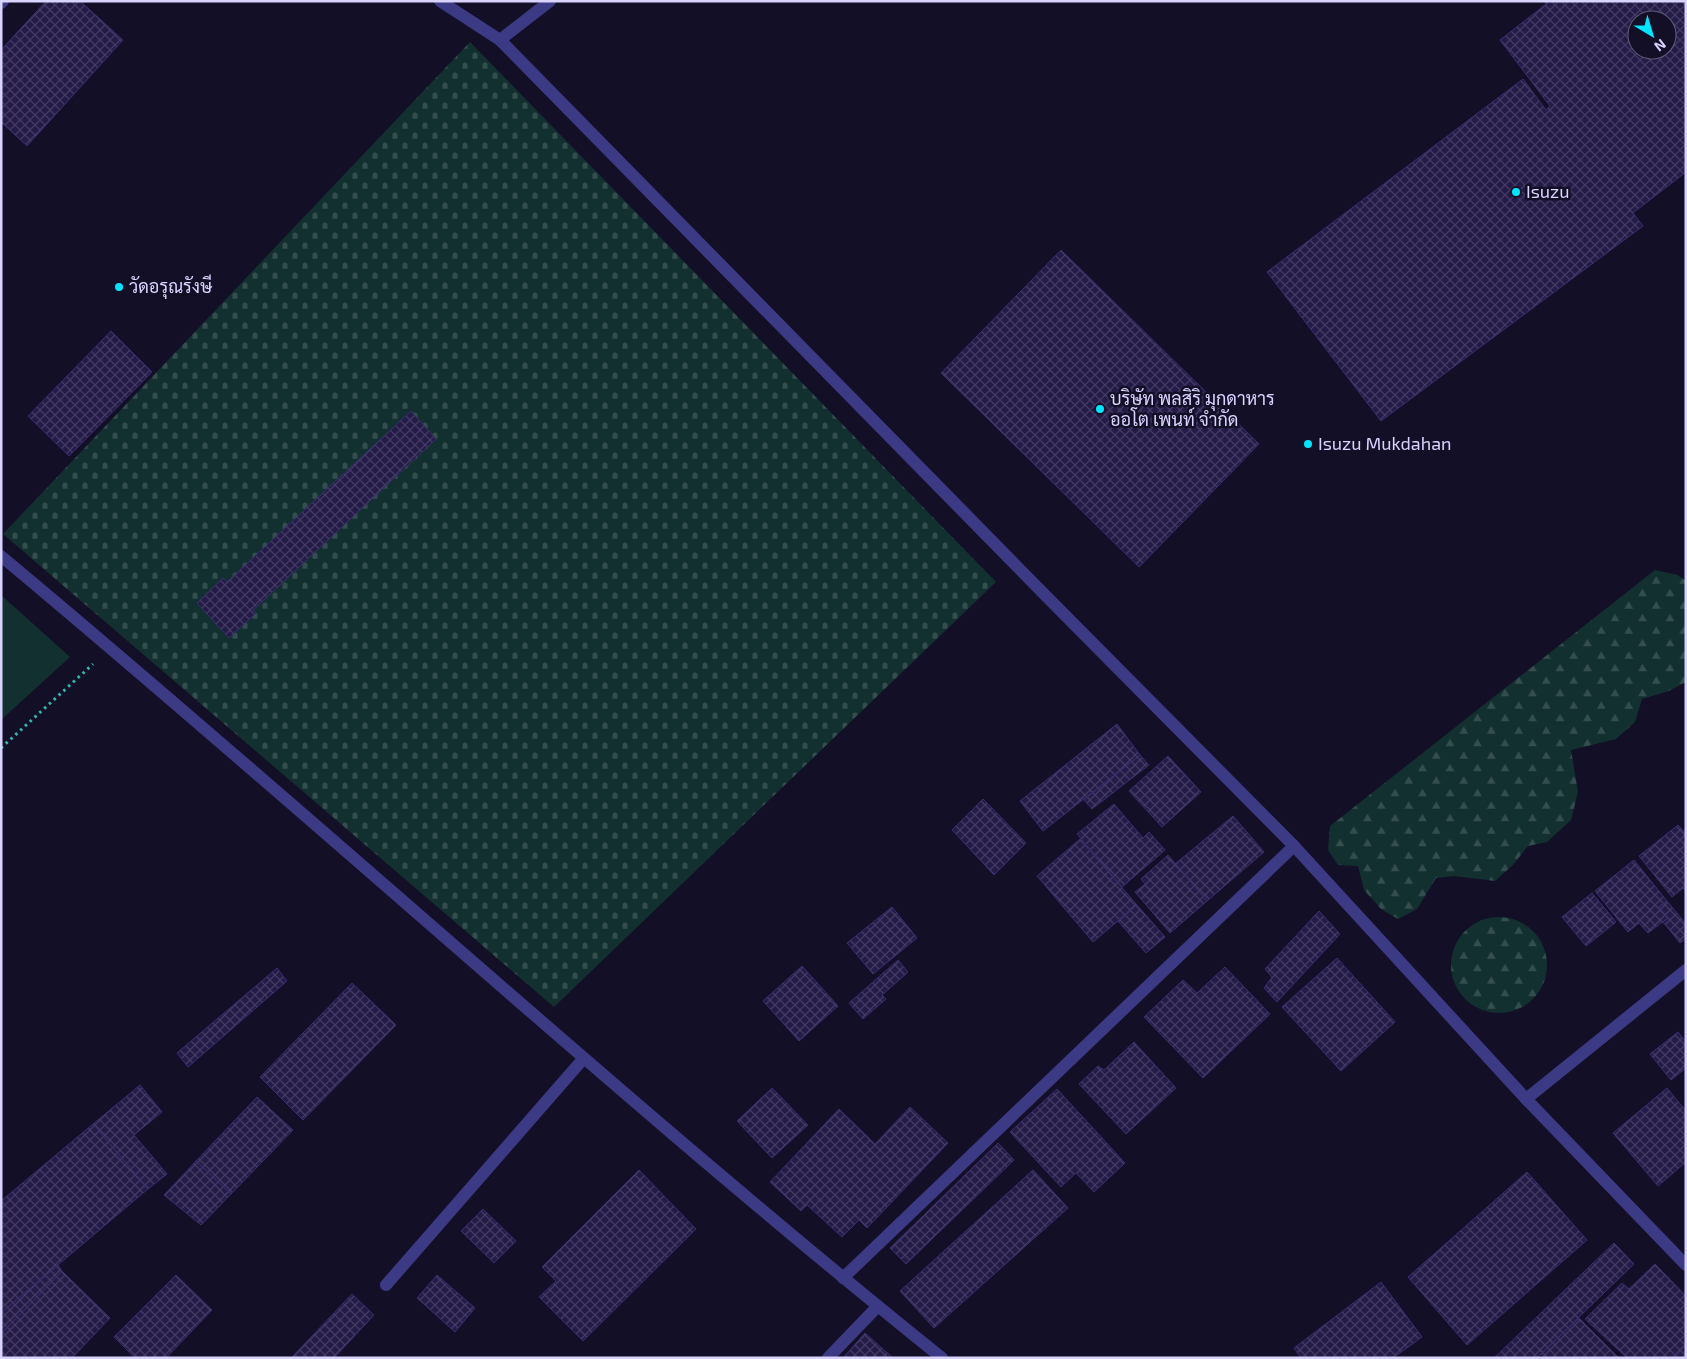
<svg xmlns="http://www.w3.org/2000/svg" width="1687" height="1359" font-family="'Exo 2',Sarabun,sans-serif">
	<defs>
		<pattern id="forest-firs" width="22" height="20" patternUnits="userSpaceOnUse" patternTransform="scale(1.25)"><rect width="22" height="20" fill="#12302f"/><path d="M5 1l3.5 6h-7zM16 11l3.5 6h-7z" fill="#344d4e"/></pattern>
		<pattern id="cemetery-stones" width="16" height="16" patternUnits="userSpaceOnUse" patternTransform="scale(1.25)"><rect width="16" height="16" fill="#12302f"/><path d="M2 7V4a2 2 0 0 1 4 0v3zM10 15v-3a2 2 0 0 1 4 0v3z" fill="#344d4e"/></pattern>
		<pattern id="building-cross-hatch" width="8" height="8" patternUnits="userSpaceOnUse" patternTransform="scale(1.25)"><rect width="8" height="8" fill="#241b47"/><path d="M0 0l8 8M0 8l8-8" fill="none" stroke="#433b63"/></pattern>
	</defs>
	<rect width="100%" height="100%" fill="#130f26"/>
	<polygon fill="#12302f" points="1,595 70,657 1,720"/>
	<g fill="url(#forest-firs)">
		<polygon points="1655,570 1678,575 1686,581 1686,682 1669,691 1642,699 1635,722 1616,739 1571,750 1578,792 1571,820 1547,842 1528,846 1513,865 1495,881 1455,876 1436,878 1417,909 1398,919 1381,909 1364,890 1358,866 1338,865 1328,850 1330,826"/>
		<circle cx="1499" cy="965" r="48"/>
	</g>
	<polygon fill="url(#cemetery-stones)" points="470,42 996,582 554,1007 3,534"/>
	<g fill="url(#building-cross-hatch)" stroke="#3b2d73" fill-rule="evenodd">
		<polygon points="46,1 80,1 123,40 27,146 1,122 1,50"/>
		<path d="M1544 1H1686V172L1633 213 1643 226 1381 421 1267 272 1523 79 1546 110 1550 106 1500 40 1546 4ZM1637 20H1667V50H1637Z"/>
		<polygon points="1061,250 1259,444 1139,567 941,373"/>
		<polygon points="111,331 152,372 69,456 28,416"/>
		<polygon points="411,411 436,439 253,610 256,613 229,638 197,603 223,578 227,582"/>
		<polygon points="1117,724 1140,755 1043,831 1020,801"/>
		<polygon points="1140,755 1149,765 1092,809 1084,800"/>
		<polygon points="1168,756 1201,792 1162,827 1129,791"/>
		<polygon points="983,799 1026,843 994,875 952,830"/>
		<polygon points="1114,804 1143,838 1149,832 1165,850 1122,887 1077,834"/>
		<polygon points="1233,816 1264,852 1207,901 1175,864"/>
		<polygon points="1678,825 1686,834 1686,891 1683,888 1672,897 1639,856"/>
		<polygon points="1080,839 1137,905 1093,942 1037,876"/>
		<polygon points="1168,855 1207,901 1170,933 1135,892 1145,884 1141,879"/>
		<polygon points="1634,860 1667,901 1659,907 1668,918 1648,933 1639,923 1628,932 1595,891"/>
		<polygon points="1592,893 1616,922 1586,946 1562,917"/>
		<polygon points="1667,901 1686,924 1686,939 1680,943 1663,922 1668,918 1659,907"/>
		<polygon points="1137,905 1165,937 1146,953 1118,921"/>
		<polygon points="892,907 917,938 873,974 847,943"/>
		<polygon points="1319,911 1340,934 1277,1002 1264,988 1272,977 1265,969"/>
		<polygon points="1337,958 1395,1022 1341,1071 1282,1007"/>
		<polygon points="898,960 908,972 882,995 886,999 863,1019 849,1003"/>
		<polygon points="802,966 838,1006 799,1041 763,1001"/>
		<polygon points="1225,967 1270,1014 1203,1078 1144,1017 1183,980 1197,993"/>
		<polygon points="277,968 287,981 188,1067 177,1053"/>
		<polygon points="352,983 396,1025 303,1120 260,1077"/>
		<polygon points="1678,1032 1686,1042 1686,1068 1671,1080 1650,1054"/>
		<polygon points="1134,1042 1176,1088 1126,1134 1079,1084 1098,1066 1104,1070"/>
		<polygon points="140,1085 162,1112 134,1135 167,1174 148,1189 93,1124"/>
		<polygon points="772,1088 808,1125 772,1158 737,1121"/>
		<polygon points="1667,1088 1686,1111 1686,1162 1658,1186 1613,1133"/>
		<polygon points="1057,1089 1125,1163 1094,1192 1076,1173 1061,1187 1010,1132"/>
		<polygon points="257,1097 293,1130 231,1194 196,1161"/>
		<polygon points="910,1107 948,1143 867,1228 859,1220 842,1237 807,1205 801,1211 770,1182 839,1109 875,1144"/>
		<polygon points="93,1124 148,1189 1,1313 1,1201"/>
		<polygon points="998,1143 1014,1160 906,1264 890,1248"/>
		<polygon points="196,1161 231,1194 201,1225 164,1195"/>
		<polygon points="639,1170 696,1229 583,1341 539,1297 556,1281 542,1267"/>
		<polygon points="1033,1170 1068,1208 934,1328 900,1291"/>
		<polygon points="1527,1172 1587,1240 1467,1345 1408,1277"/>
		<polygon points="483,1209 516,1241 494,1263 461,1231"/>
		<polygon points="1614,1243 1634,1264 1541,1354 1537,1358 1494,1358"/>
		<polygon points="1655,1264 1686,1296 1686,1345 1674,1358 1627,1358 1585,1319 1622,1283 1629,1289"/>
		<polygon points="58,1265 62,1271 1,1334 1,1313"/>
		<polygon points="62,1271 110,1318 72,1358 1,1358 1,1334"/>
		<polygon points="176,1275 212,1310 166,1358 135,1358 114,1337"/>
		<polygon points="437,1275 475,1308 455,1332 417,1298"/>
		<polygon points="1381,1282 1422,1337 1393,1358 1301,1358 1294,1348"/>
		<polygon points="352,1294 374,1315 334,1358 292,1357"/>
		<polygon points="1579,1318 1619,1358 1545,1358 1541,1354"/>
		<polygon points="865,1333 893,1358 843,1358"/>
		<polygon points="1686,1345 1686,1358 1674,1358"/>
	</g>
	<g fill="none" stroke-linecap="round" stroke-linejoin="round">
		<polyline stroke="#2fb8b0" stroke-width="3" stroke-dasharray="2.5 4" stroke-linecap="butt" points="1,748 93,664"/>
		<polyline stroke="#3d3a85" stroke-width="12" points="1,3 3,1"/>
		<g stroke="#3d3a85" stroke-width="12">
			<polyline points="440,1 500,40 1046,596 1294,846 1526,1099 1686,1265"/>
			<polyline points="500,40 550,1"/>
			<path d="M1 556C318 820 621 1100 942 1358"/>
			<polyline points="1526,1099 1686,970"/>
			<polyline points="843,1278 1294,846"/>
			<polyline points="386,1285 584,1058"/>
			<polyline points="828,1358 878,1306"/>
		</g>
	</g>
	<g fill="#00e5ff" stroke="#130f26" stroke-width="2">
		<circle cx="1516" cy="192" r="5"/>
		<circle cx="119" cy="287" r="5"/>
		<circle cx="1100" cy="409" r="5"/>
		<circle cx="1308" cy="444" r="5"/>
	</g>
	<g text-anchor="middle" stroke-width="5" stroke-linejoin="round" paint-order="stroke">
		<g font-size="18" fill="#d9d4ff" stroke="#130f26" text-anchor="start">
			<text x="1526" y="198">Isuzu</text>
			<text x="129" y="293">วัดอรุณรังษี</text>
			<text x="1110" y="405">บริษัท พลสิริ มุกดาหาร<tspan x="1110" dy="21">ออโต เพนท์ จำกัด</tspan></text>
			<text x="1318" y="450">Isuzu Mukdahan</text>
		</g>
	</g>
	<rect width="1687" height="1359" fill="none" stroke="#d9d4ff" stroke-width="5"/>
	<g transform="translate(1652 35) rotate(142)"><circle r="24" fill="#130f26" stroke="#625e7d"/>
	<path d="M0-4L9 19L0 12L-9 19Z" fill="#00e5ff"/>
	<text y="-8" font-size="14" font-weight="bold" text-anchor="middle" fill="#d9d4ff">N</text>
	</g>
</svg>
